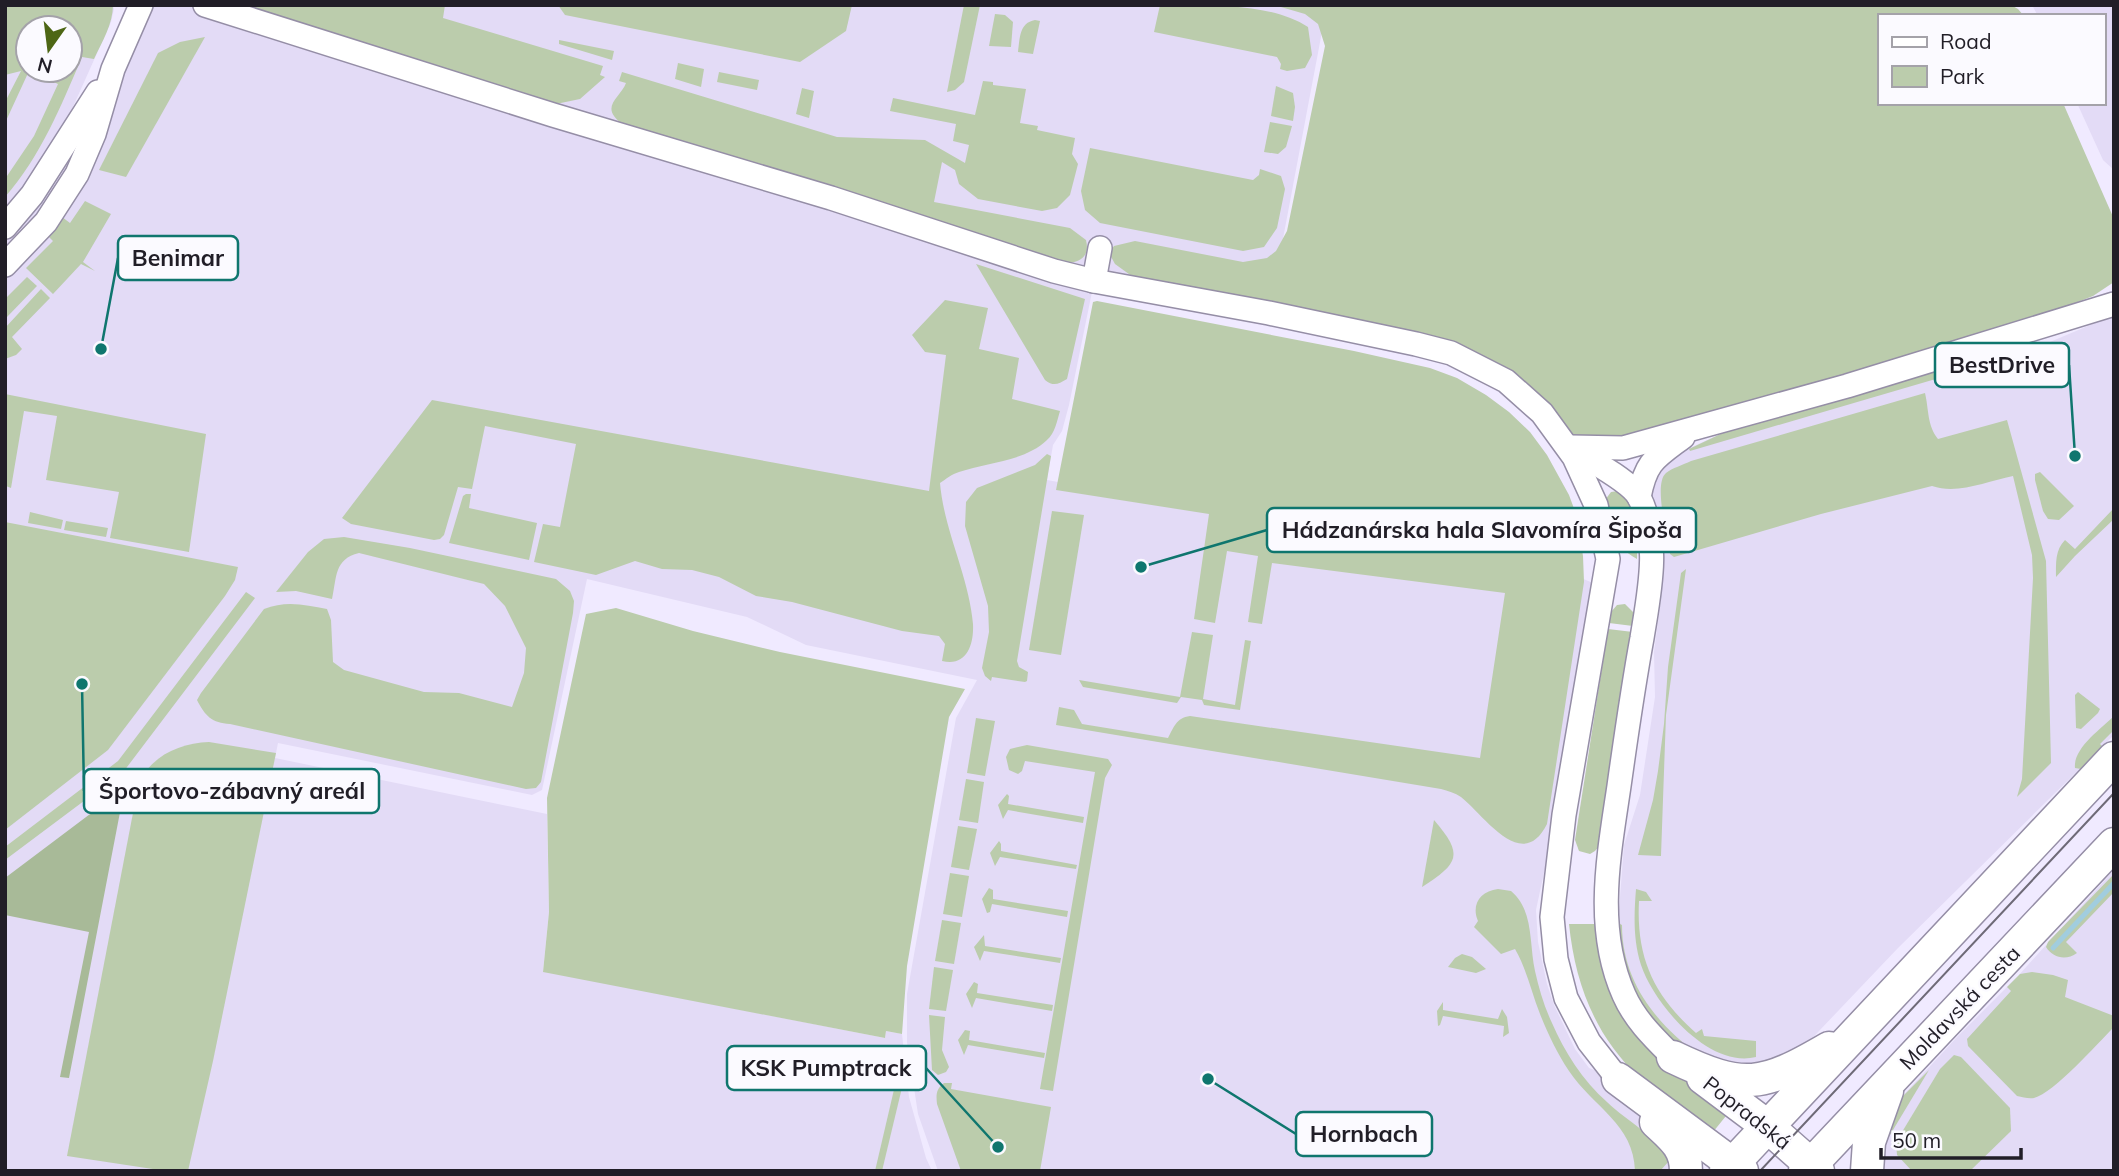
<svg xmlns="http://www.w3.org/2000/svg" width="2119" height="1176" font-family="Mulish,sans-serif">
	<rect width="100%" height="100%" fill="#f0eaff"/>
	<g fill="#e3dbf6" fill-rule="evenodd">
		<path d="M5 5H113L114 9 111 22 59 138 5 214ZM28 28H70V70H28Z"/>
		<polygon points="141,5 1327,5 1269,313 1094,282 1069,405 1062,431 1053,445 1047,480 1581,578 1593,583 1554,826 1536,910 1538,942 1547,984 1554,1005 1575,1049 1589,1068 1618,1079 1686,1171 938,1171 918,1114 907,1042 907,994 956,718 977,680 806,645 747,617 587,579 542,790 532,795 278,743 275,758 547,814 549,912 543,971 885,1038 886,1031 902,1034 909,1097 926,1158 932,1171 5,1171 5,227 60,154"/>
		<polygon points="2032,5 2114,5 2114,170 2103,160 2077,103 2103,103 2103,16 2038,16"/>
		<polygon points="2114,315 2114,735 1898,948 1800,1051 1749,1076 1672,1042 1632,988 1618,923 1624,845 1640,795 1655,697 1654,652 1661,599 1658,551 1648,491 1659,462 1729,430 1980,358 2038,347"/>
		<polygon points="2114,870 2114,1171 1874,1171 1896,1103 1958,1036 2018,976"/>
	</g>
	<g fill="#bbccac" fill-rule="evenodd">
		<path d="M5 5H113C113 24 102 42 94 59L82 57C61 106 41 156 5 197V179L34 136 58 84 29 71 5 123V102L21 71 5 75ZM70 28V70H28V28Z"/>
		<polygon points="238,5 445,5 443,18 603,66 600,75 605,77 580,99 556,104"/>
		<polygon points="558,5 852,5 846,31 800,62 565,15"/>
		<polygon points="964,5 980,5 964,82 955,90 947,92"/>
		<path d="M1160 5C1204 5 1270 2 1308 27L1312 55 1305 68 1287 71 1280 69 1281 64 1277 57 1154 32Z"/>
		<polygon points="1274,5 2011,5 2018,9 2024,16 1879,16 1879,103 2063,103 2114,219 2114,282 2093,296 2001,332 1607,443 1576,441 1487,360 1470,349 1133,277 1115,264 1109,253 1114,246 1135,241 1243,262 1267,258 1276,251 1287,231 1325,46 1318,24 1305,14"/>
		<polygon points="995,14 1005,15 1013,22 1011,47 989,46"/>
		<path d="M1035 20 1040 21 1033 54 1018 52C1020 38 1019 23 1035 20Z"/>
		<polygon points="205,37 126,177 99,170 158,53 180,42"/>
		<polygon points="559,40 614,51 612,60 559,44"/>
		<polygon points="678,63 704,69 701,87 675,79"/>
		<path d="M622 72 837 137 925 140 965 163 969 145 953 141 956 124 890 111 893 98 975 115 983 81 993 82V85L1026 89 1020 123 1038 126 1037 130 1075 138 1072 154 1078 164 1070 195 1057 208 1042 211 978 199 959 184 955 170 942 162 934 202 1070 228 1086 240C1090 256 1081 262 1067 263L625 126C597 107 620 99 626 83L619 81Z"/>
		<polygon points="719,72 759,80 757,90 717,82"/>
		<polygon points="1276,86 1293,93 1295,107 1293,121 1271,116"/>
		<polygon points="802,88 814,91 809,118 796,114"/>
		<polygon points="1270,122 1292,126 1286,147 1278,154 1264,152"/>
		<polygon points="1090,148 1253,180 1259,175 1260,169 1281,176 1285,189 1277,228 1264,247 1243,251 1100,223 1085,210 1081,191"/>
		<polygon points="85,201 111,214 83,262 95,271 81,264 53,294 26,268 53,241 43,231 58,214 70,223"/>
		<path d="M976 264 1085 299 1067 379C1058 384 1054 387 1045 380Z"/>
		<polygon points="27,277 37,286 5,319 5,299"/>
		<polygon points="41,289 50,298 12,337 22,349 16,355 5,359 5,328"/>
		<path d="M945 300 988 308 979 349 1019 358 1012 399 1060 411C1057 421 1055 433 1047 440 1024 462 987 462 959 472 952 474 946 479 940 483 944 531 969 576 973 624 974 646 966 667 942 661L945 644 939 636 902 631 792 602 756 596 719 577 692 570 662 569 635 561 596 575 534 562 543 524 560 527 576 444 485 426 472 489 458 487 444 535 440 539 434 540 351 524 342 518 432 400 929 491 946 355 925 352 912 335Z"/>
		<path d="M1097 301 1354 351 1430 368 1457 378 1486 395 1509 412 1530 432 1547 455 1569 495 1576 514 1583 556 1584 582 1547 824C1522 874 1484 815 1461 797 1455 793 1448 791 1441 789L1056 725 1059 707 1074 710 1082 724 1168 738C1174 727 1176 718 1190 716L1480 758 1505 593 1272 563 1262 624 1248 622 1258 556 1227 551 1215 623 1194 619 1209 514 1056 490 1093 302Z"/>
		<polygon points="2015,351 2015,354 1980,366 1690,451 1689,449 1729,430 1980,358"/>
		<path d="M1925 393C1929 410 1927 425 1938 439L2007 420 2046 561 2051 763 2017 797 2022 779 2033 578 2032 555 2013 476C1987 481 1958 495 1932 486L1821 514 1674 557 1670 554C1668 537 1653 484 1666 473 1672 468 1683 465 1691 461Z"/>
		<polygon points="5,394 206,434 189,552 110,538 119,492 46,480 57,416 24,411 11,488 6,486"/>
		<polygon points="1047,454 1051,456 1017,661 1019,667 1028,672 1027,681 1025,682 992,677 991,681 985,676 982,668 989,632 988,606 965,526 966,502 977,488 1035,465"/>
		<polygon points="2040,472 2074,506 2059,520 2048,519 2043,511 2035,480 2035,474"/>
		<path d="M1618 491C1634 497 1638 543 1637 559 1609 542 1610 530 1605 500L1611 492Z"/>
		<polygon points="466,494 471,494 469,508 537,523 529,560 449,543 463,496"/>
		<path d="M2114 508V519L2075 556 2056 577C2056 563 2055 550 2065 540L2075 549Z"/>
		<polygon points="1052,511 1084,515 1061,655 1029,650"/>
		<polygon points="30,512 63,520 61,529 28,523"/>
		<polygon points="66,521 108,528 106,537 64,530"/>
		<polygon points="5,522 238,567 235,580 225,596 108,750 5,830"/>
		<path d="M344 537 410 548 556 579 570 591 574 601 573 613 541 782 536 788 526 789 230 724C212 723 205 716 197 700L201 693 264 609C286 600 306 605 327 609L331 620 333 662 344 670 424 692 459 693 512 707 524 673 526 648 505 606 484 584 359 553C334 559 337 577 332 599L296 591 276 592 308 552 324 539Z"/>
		<polygon points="1686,569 1666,715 1661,856 1638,855 1653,800 1658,771 1664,724 1668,667 1681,573"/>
		<polygon points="246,592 255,598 124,771 5,860 5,847 118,761"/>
		<polygon points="1625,604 1635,614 1633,626 1609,623 1611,612 1617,605"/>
		<polygon points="616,608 693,631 780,652 965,689 949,717 907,966 902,1034 886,1031 885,1038 543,972 549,912 547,798 586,614"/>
		<polygon points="1608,629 1633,632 1600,845 1595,851 1590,854 1579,851 1575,840"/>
		<polygon points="1192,632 1213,635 1203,699 1235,705 1245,640 1251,641 1240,710 1204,705 1202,700 1181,697 1177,703 1083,687 1079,680 1180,697"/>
		<polygon points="2078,692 2100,709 2098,713 2081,729 2076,728 2075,695"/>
		<path d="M2114 716V730L2100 744 2102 746 2081 769 2075 768C2073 748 2101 729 2114 716Z"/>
		<polygon points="976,718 995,721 985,776 967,773"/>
		<path d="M209 742 276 753 213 1061 188 1171H166L67 1156 138 787C148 757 179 743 209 742Z"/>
		<polygon points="1027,745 1108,759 1112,765 1105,778 1053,1091 1040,1089 1095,772 1025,761 1022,771 1018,774 1009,770 1006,757 1010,749"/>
		<polygon points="966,779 984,782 978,823 959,820"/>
		<polygon points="1007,794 1009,796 1008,804 1084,817 1083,823 1008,810 1003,819 998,805"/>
		<path d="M1434 820C1464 855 1459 863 1422 887Z"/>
		<polygon points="958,826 977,829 969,870 951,867"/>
		<polygon points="999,841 1001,844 1001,851 1077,865 1076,869 1000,857 995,866 990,853"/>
		<polygon points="950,873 969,876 962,917 943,914"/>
		<path d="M2114 874V892L2066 942 2077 953C2066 961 2053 958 2046 947L2048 942Z"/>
		<polygon points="989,888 993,890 993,899 1068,911 1067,917 992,904 990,912 987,913 982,899"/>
		<path d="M1498 889 1511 891C1534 910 1529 944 1535 971 1539 989 1544 1006 1552 1023 1564 1051 1583 1081 1607 1102 1628 1122 1655 1135 1670 1160L1660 1171H1635C1634 1124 1593 1107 1569 1071 1557 1053 1548 1034 1540 1014 1531 991 1527 970 1515 949L1501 954 1474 927 1478 921C1471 905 1480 891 1498 889Z"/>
		<path d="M1636 889 1646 892 1652 901H1639C1636 958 1654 996 1696 1033L1702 1029 1704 1036 1756 1041V1057C1709 1069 1654 1004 1641 965 1633 940 1634 915 1636 889Z"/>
		<polygon points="942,920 961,923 954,964 935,961"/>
		<path d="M1618 923 1622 925C1622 981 1656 1024 1699 1055L1692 1058C1644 1016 1624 988 1618 923Z"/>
		<path d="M1569 924H1597L1609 984 1730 1111 1713 1132C1688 1114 1661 1098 1639 1077 1595 1036 1575 983 1569 924Z"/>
		<polygon points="984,935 985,946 1061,958 1060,963 984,951 980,961 974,947"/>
		<polygon points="1462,954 1472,957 1486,969 1476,973 1448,967 1455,958"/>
		<polygon points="934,967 953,970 946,1011 929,1009"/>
		<path d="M2032 972 2053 975 2068 980 2065 997 2114 1016V1027C2097 1044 2054 1093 2034 1098 2028 1099 2023 1097 2017 1096L1968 1046 1967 1039 2011 991 2007 987 2020 974Z"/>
		<polygon points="974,982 978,984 977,993 1053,1005 1052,1011 976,998 972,1008 966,994"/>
		<polygon points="1443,1002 1443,1010 1498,1019 1502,1009 1507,1017 1509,1033 1503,1037 1504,1026 1443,1016 1440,1025 1438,1026 1437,1011"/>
		<polygon points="929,1015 945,1017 942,1050 949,1067 946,1072 938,1075 932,1070"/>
		<polygon points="965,1030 970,1031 969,1040 1045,1053 1044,1058 968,1045 964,1055 958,1040"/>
		<polygon points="903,1051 906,1071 882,1171 875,1171"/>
		<polygon points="1954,1055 1961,1057 2010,1108 2011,1131 1970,1171 1912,1171 1897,1155 1896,1142 1940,1069"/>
		<polygon points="1929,1070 1881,1150 1896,1103"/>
		<path d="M944 1083H952L951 1089 1051 1107 1040 1171H961L937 1104C936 1095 936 1089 944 1083Z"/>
	</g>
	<polygon fill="#a8ba98" points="110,799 117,801 121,807 69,1078 60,1077 89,932 5,915 5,878"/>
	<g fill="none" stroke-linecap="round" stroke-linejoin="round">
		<polyline stroke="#a1cdde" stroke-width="5" points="2053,948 2114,883"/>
		<g stroke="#958ea6" stroke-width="26">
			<g id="street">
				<polyline points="205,5 553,115 831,198 1054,271 1094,281 1269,313 1416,344 1451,353 1506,381 1542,413 1574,457 1596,505 1608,559 1564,815 1552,917 1556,959 1566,998 1589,1042 1618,1079"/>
				<polyline points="5,227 32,195 98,92"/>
				<polyline points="5,265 46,222 77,174 94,134 113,69 141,5"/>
				<polyline points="1094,281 1100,248"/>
				<polyline points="1571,447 1623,448 1847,386 2114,304"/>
				<path d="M1571 448C1588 460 1630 480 1639 497 1661 540 1649 594 1642 638 1633 687 1626 736 1619 786 1609 854 1594 928 1624 995 1635 1020 1654 1038 1673 1057"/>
				<path d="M1639 497C1646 461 1655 458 1683 437"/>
			</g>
		</g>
		<g stroke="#958ea6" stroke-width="35">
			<g id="secondary">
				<path d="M1673 1057C1744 1091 1762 1087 1829 1048"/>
				<polyline points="1703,1078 1767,1126 1818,1171"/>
				<polyline points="1618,1079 1742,1171"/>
				<path d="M1656 1122C1672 1137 1686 1147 1686 1171"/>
				<polyline points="1726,1171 2114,758"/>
				<polyline points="1805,1171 2114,844"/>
				<polyline points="1867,1171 1869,1142 1887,1091"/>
			</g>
		</g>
		<use href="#street" stroke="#fff" stroke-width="23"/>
		<use href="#secondary" stroke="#fff" stroke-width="32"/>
		<polyline stroke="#6e6a77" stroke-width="2" points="1760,1171 2114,793"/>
	</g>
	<g text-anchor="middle" stroke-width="5" stroke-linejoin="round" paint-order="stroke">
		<g font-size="21" fill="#211e27" stroke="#fbfaff">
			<text transform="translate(1960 1008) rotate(-46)" y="7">Moldavská cesta</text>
			<text transform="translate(1747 1113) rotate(38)" y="7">Popradská</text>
		</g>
	</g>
	<path fill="none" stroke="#0f766e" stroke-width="2.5" d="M101 349L118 258M2075 456L2069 365M1141 567L1267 530M82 684L84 791M998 1147L926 1068M1208 1079L1296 1134"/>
	<g fill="#0f766e" stroke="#fbfaff" stroke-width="2.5">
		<circle cx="101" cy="349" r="7"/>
		<circle cx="2075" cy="456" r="7"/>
		<circle cx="1141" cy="567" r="7"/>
		<circle cx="82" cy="684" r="7"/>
		<circle cx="998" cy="1147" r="7"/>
		<circle cx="1208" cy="1079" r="7"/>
	</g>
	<g fill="#fbfaff" stroke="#0f766e" stroke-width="2.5">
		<rect x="118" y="236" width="120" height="44" rx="7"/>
		<rect x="1935" y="343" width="134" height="44" rx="7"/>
		<rect x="1267" y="508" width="429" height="44" rx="7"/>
		<rect x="84" y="769" width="295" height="44" rx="7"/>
		<rect x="727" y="1046" width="199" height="44" rx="7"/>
		<rect x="1296" y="1112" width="136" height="44" rx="7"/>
	</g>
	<g font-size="23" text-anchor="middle" font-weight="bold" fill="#211e27">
		<text x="178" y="266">Benimar</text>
		<text x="2002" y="373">BestDrive</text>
		<text x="1482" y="538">Hádzanárska hala Slavomíra Šipoša</text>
		<text x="232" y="799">Športovo-zábavný areál</text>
		<text x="826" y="1076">KSK Pumptrack</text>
		<text x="1364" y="1142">Hornbach</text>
	</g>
	<rect width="2119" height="1176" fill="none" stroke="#211e27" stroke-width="14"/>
	<rect x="1878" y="14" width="228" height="91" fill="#fbfaff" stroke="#a4a2a9" stroke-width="2"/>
	<rect x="1892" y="37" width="35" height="10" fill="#ffffff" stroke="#a4a2a9" stroke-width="2"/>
	<text x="1940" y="49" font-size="21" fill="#211e27">Road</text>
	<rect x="1892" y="66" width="35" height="21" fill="#bbccac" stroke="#a4a2a9" stroke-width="2"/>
	<text x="1940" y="84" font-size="21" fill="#211e27">Park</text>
	<g transform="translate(49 49) rotate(194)"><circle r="33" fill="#fbfaff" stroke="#a4a2a9" stroke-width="2"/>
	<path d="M0-5L12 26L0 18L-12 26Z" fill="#4d6615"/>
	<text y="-10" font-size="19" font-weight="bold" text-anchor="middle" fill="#211e27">N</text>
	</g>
	<path d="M1881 1148v10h140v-10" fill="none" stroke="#211e27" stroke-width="3.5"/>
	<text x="1892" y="1148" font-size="21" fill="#211e27" stroke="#fbfaff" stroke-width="5" paint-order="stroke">50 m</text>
</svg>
